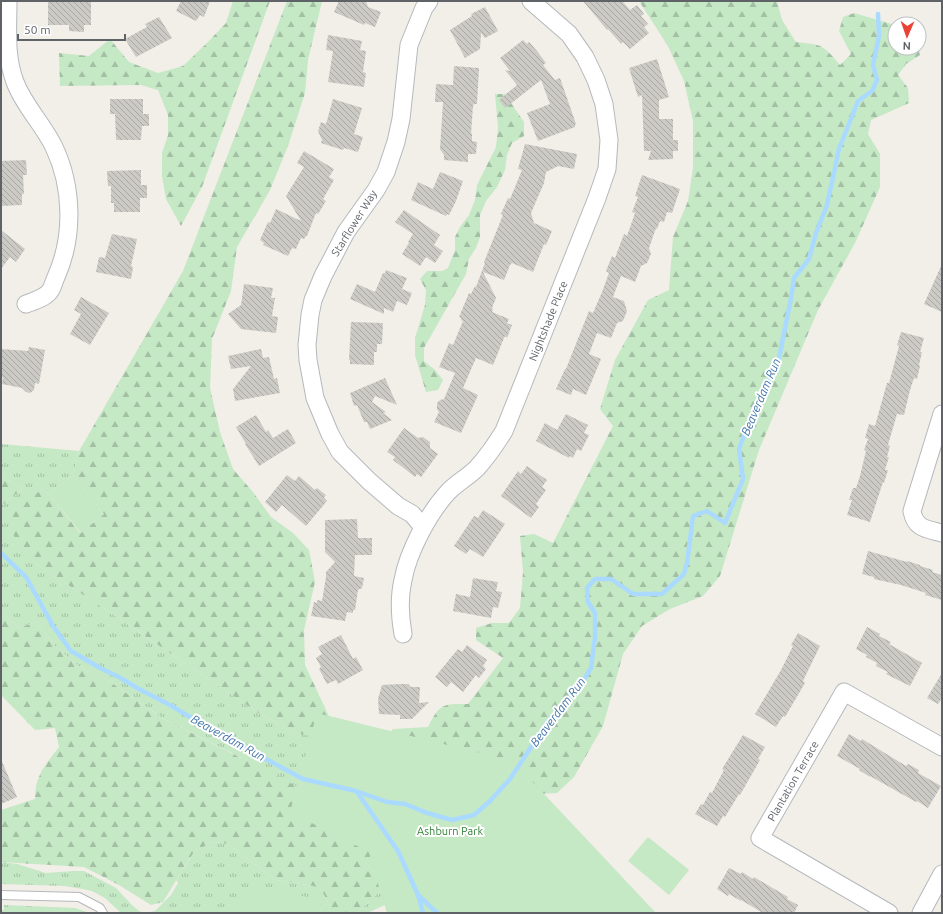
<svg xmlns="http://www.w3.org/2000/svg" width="943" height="914" font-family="Ubuntu,sans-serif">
	<defs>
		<pattern id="grass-tufts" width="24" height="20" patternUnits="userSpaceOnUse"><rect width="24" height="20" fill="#c5e8c5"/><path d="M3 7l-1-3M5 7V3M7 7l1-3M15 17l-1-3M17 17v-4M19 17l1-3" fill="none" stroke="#a3c0a4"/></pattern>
		<pattern id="forest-firs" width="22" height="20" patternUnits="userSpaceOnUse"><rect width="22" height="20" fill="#c5e8c5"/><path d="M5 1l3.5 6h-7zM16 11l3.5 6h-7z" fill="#a3c0a4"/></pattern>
		<pattern id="building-back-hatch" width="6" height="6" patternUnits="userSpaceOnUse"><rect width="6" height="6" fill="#cccac5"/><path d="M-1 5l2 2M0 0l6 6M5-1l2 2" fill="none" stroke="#a9a8a4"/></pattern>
	</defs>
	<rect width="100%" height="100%" fill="#f1efe8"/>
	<g fill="url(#grass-tufts)">
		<polygon points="1,444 79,451 73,475 49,494 41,490 33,562 108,611 260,714 294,732 326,739 377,846 387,913 385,905 367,913 357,913 380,891 240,757 162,718 106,679 77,665 56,647 36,622 19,628 1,611 1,506 22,489 1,475"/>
		<polygon points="212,842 228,844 276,880 320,887 330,906 329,913 121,913 105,898 92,891 83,889 64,886 1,884 1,862 17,864 46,873 73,871 84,871 116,888 132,905 139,911 145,913 155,911 171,895 178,883 176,880 194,852"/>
		<polygon points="4,905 75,908 90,913 1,913 1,910 4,910"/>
	</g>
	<g fill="url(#forest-firs)">
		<polygon points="233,1 270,1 202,187 181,226 166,199 162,176 162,153 168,135 168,115 158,90 141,85 60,86 59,53 89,56 110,39 129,62 158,73 183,66 208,42 226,23"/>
		<polygon points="287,1 322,1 308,60 305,93 288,146 270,190 237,247 231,291 212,339 210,388 220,432 233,469 253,492 271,517 293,533 309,550 315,582 304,630 305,665 333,725 326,740 294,732 260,714 108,611 33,562 10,530 8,517 41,490 49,494 80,533 104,514 73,475 79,451 183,271"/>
		<path d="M639 1H777L782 20 796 42C823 45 822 44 840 65L851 54 839 31 843 17 854 13 895 25V48H919V47L920 55 906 64 898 75 908 88 909 103 871 120 868 134 880 154V187L855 243 818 310 759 450 720 576 703 596 670 609 642 626 623 654 603 726 574 777 557 793 517 795 378 749 393 729 428 727C440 703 443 704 468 704L503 658 476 640V628L492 623H509L520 608 523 572 520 536 534 534 553 543 613 426 600 409 615 360 648 300 669 290 673 237 688 201 693 168V121L684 81 668 46Z"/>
		<polygon points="495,94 505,94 524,122 524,136 512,143 507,155 505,170 497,187 486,201 480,215 480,237 476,248 469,259 466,274 424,348 424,361 435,370 443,380 438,390 426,392 415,355 415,338 425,305 426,290 420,279 427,271 442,271 448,268 455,250 455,237 460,227 469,215 475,200 477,185 496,147 498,127"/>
		<polygon points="1,475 22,489 1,506"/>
		<path d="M1 611 19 628 36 622 56 647 77 665 106 679 162 718 310 793 369 852 380 891 357 913H329L330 906 320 887 276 880 228 844 212 842 194 852 184 867 163 902 151 905 119 885 84 867 1 862V810L35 799C35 775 46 764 59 747L55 728 35 730 1 695Z"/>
	</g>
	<g fill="#c5e8c5">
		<polygon points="73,475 104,514 81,533 49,494"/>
		<polygon points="317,713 513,761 656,913 387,913 369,852 290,812"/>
		<polygon points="648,837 689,870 669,895 628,861"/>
		<polygon points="244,887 321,899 319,913 239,913"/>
	</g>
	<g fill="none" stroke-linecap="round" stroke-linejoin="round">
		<g stroke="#aadaff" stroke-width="4.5">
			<polyline points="1,553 26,577 53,626 71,651 100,668 119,677 137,688 170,705 210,729 303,779 356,791 387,802 405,804 427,813 452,820 474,815 490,801 510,779 549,720 580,686 591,668 595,637 595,613 588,602 587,588 595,579 611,579 633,594 662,594 684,574 687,563 693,516 707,511 725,523 743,479 739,449 749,422 779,358 791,298 794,278 809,259 816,233 827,205 839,149 858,101 872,91 877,80 873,65 879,36 878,14"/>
			<polyline points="357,792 398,851 418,895 437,913"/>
			<polyline points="418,895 423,913"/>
		</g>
	</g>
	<g fill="url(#building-back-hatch)">
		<polygon points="48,1 91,1 91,25 84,25 84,32 69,31 69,25 48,25"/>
		<polygon points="181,1 210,1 204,17 200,15 196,21 176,11"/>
		<polygon points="339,1 366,1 368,7 381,12 375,27 365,23 364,25 334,12"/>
		<polygon points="583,1 622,1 630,10 637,5 644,14 641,16 648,24 644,27 649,33 630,49 623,42 621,44 608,29 607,30"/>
		<polygon points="485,7 498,31 485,38 481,33 480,49 465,58 450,30 472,16 471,14"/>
		<polygon points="159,17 172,38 136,57 125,39 147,27 145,24"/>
		<polygon points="328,35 362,41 360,50 366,51 363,72 366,73 364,87 328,82 333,51 326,50"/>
		<polygon points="523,40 527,44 529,42 537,51 546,63 543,65 555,80 560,78 576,124 575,125 575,127 538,141 527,113 550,104 541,80 505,108 499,100 517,85 505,70 510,71 500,58"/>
		<polygon points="657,59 669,97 659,100 659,119 673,119 673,140 678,140 678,151 673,151 673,159 648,160 651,151 644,151 642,95 638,97 629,68"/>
		<polygon points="454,66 479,68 477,104 474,104 473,106 471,134 472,133 472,141 477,142 476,154 468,154 468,162 444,160 444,155 440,149 443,102 435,102 436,84 453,85"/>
		<polygon points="110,99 143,99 143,114 149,114 149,126 142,126 141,140 116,140 115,114 110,114"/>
		<polygon points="333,99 362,108 354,134 363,137 358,152 344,148 343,150 321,143 322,140 318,131 321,122 326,124"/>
		<polygon points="525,144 577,154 574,169 558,166 546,172 544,183 531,213 534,223 552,231 546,245 544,244 533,272 512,263 510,265 504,280 483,272 496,298 492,308 493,309 492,312 509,319 507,323 512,325 507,338 505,336 504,338 493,365 476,358 463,388 478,395 461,433 434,422 439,412 437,409 437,403 440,400 444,399 455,373 439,367 449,343 453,345 463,321 461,320 461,318 459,317 469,293 471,294 475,286 476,287 485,263 484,262 503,215 501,214 508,198 510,199 522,170 518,169"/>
		<polygon points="304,151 334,169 329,177 334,180 323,199 326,201 318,214 316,213 307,236 306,236 304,239 301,238 296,249 292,248 288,256 263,245 264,243 260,240 268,222 270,223 276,209 301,221 286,196 304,167 297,163"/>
		<polygon points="26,160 27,175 23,175 24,194 22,194 22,205 1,206 1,161"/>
		<polygon points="141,170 141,185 147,185 147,198 140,198 140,212 114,212 114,203 111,203 111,186 108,186 107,171"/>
		<polygon points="440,172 463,181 456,201 449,215 447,214 446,216 411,200 418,182 433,189"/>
		<polygon points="642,175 680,189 672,213 667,212 664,222 660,221 657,229 656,228 649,248 651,254 647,263 641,266 635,282 621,276 613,297 624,301 627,311 623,321 617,323 611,338 597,333 589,354 601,359 586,395 573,389 571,395 556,389 565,369 566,369 589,311 593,313 602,292 609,273 606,271 612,256 615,258 624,234 627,236 635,213 632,212 638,197 635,196"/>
		<polygon points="404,210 440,235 434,245 443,251 435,263 426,257 420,266 402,254 409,243 408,242 413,234 395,222"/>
		<polygon points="1,230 25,249 16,262 10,257 1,269"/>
		<polygon points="112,234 137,239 131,266 133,267 131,279 96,272 99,257 105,258"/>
		<polygon points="942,264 942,312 924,304"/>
		<polygon points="386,270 407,278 402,289 412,293 407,305 397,301 393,312 384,308 384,314 350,299 357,284 375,292 383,273 385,273"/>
		<polygon points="244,284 273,288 271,298 275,298 272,316 278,317 276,333 241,329 228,314 241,305"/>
		<polygon points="81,297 109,313 90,345 70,334 81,314 74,310"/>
		<polygon points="351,322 383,323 382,344 377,344 377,352 374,352 374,365 350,364 350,360 349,360"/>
		<polygon points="901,332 924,338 920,352 922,352 919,365 920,366 917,379 914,378 910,390 904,415 897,414 888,445 890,446 887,457 889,457 885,470 888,470 884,483 883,482 870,522 847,515 852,500 849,500 853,488 856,488 860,476 866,451 864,450 868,439 865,438 869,424 875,426 887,383 889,383 899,346 897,345"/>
		<polygon points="29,347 45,350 39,384 35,383 34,390 30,393 26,392 22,388 2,384 3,377 1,377 1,349 28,351"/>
		<polygon points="261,349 263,358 269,357 274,379 277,378 280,393 235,401 233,389 251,366 231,369 228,356"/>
		<polygon points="385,378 397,405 375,396 372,402 386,412 383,413 392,420 370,429 367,422 364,422 357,405 354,406 350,393"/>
		<polygon points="566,414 588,425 584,433 589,435 581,451 577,449 573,458 570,456 569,458 536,441 545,423 557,430"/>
		<polygon points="256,415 266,432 268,430 273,438 288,429 296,443 259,466 245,444 246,444 236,427"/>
		<polygon points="404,428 418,438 423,437 430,442 430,448 438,454 421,477 417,474 415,477 405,469 393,460 395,457 387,452"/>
		<polygon points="527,466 547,480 542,487 546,490 536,504 539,507 531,518 501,496 518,471 521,474"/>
		<polygon points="287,475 295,481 299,476 315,490 317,488 326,495 324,498 327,501 306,526 282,505 276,512 265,502"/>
		<polygon points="483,510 505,524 483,557 470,549 466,554 454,546 474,516 478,518"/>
		<polygon points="357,519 358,538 372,538 372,555 355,555 354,576 364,578 362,588 358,590 355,610 353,610 353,613 347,612 345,621 311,616 314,602 317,603 317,600 322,601 326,577 326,572 335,562 325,552 325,520"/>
		<polygon points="868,551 907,562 907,561 920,565 920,566 933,570 932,572 942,575 942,600 925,595 926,593 901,585 874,579 874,577 862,574"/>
		<polygon points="473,578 498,582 496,591 502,592 498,608 493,607 491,618 453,611 456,594 470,597"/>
		<polygon points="867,627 880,634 879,636 891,642 889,644 922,663 910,686 886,674 888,672 876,666 877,663 866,657 867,655 856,649"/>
		<polygon points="798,633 820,646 803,681 805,683 785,717 783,716 776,727 755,714 781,670 793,646 791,645"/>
		<polygon points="341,635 353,659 356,657 363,670 338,684 336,680 327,684 319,669 321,667 316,658 322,654 318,647"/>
		<polygon points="467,645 487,660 483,666 486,669 479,678 476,675 463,692 451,682 447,687 435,677 458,649 462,652"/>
		<polygon points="942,673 942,698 938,704 927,698"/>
		<polygon points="401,684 408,684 411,687 420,687 419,703 429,702 412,719 400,719 400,715 379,714 378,699 382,685"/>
		<polygon points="849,734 861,741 862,739 906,766 908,764 919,770 918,773 941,786 928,808 917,801 916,802 870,776 870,777 859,770 860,769 837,756"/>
		<polygon points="743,735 765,747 758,759 760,760 740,795 739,794 725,817 723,816 717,826 695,814 701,804 703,805 710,792 712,793 724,770 722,769"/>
		<polygon points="1,759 17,797 1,804"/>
		<polygon points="729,868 741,874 742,872 753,879 754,877 788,897 787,899 798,905 794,913 763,913 741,900 741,901 729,894 728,896 717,889"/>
	</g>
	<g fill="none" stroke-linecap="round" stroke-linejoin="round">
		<g stroke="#b5b8bc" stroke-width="10">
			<polyline id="service" points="1,895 79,897 100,908 103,913"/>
		</g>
		<g stroke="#b5b8bc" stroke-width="19">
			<g id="minor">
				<path d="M8 1C8 28 5 56 15 82 24 106 43 124 54 147 73 187 74 237 56 277 54 281 53 287 50 291 45 298 34 301 26 304"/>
				<path d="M942 414 912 511C915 529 927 529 942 533"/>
				<polyline points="423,527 412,514 398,506 369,481 340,452 330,434 315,398 308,360 307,345 310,315 313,300 323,276 346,232 376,190 386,172 396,142 401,119 409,45 424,8 429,1"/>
				<path d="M403 634C400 617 399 597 403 580 408 552 429 512 449 491 457 483 468 477 477 468 487 457 496 444 504 431L597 198 607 169 609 140 604 104 596 80 585 57 569 34 531 1"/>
				<polyline points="889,913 760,838 844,692 942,747"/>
				<polyline points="921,913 942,874"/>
			</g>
		</g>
		<use href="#service" stroke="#fff" stroke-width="8"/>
		<use href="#minor" stroke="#fff" stroke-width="17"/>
	</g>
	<g text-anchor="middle" stroke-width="4" stroke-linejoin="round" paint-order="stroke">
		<g font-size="11" fill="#5f6368" stroke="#fff">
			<text transform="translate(354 223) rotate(-58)" y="4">Starflower Way</text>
			<text transform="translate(548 321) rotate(-68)" y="4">Nightshade Place</text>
			<text transform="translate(793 781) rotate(-60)" y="4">Plantation Terrace</text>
		</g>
		<g font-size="11" fill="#348238" stroke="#fff">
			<text x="450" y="835">Ashburn Park</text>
		</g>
		<g font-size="12" font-style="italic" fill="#4174aa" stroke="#fff">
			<text transform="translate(761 397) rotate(-67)" y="4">Beaverdam Run</text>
			<text transform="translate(558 712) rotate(-53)" y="4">Beaverdam Run</text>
			<text transform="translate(228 738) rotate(29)" y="4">Beaverdam Run</text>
		</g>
	</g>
	<rect width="943" height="914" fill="none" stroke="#5f6368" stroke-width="4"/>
	<g transform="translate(907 36) rotate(182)"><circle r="19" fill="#ffffff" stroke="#bfc1c3"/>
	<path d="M0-3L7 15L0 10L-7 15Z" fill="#ea4335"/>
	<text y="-6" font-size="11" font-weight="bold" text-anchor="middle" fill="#5f6368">N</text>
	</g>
	<path d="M18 34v6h107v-6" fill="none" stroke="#5f6368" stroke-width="2"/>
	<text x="24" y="34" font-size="12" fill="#5f6368" stroke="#ffffff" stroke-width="3" paint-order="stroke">50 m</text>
</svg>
